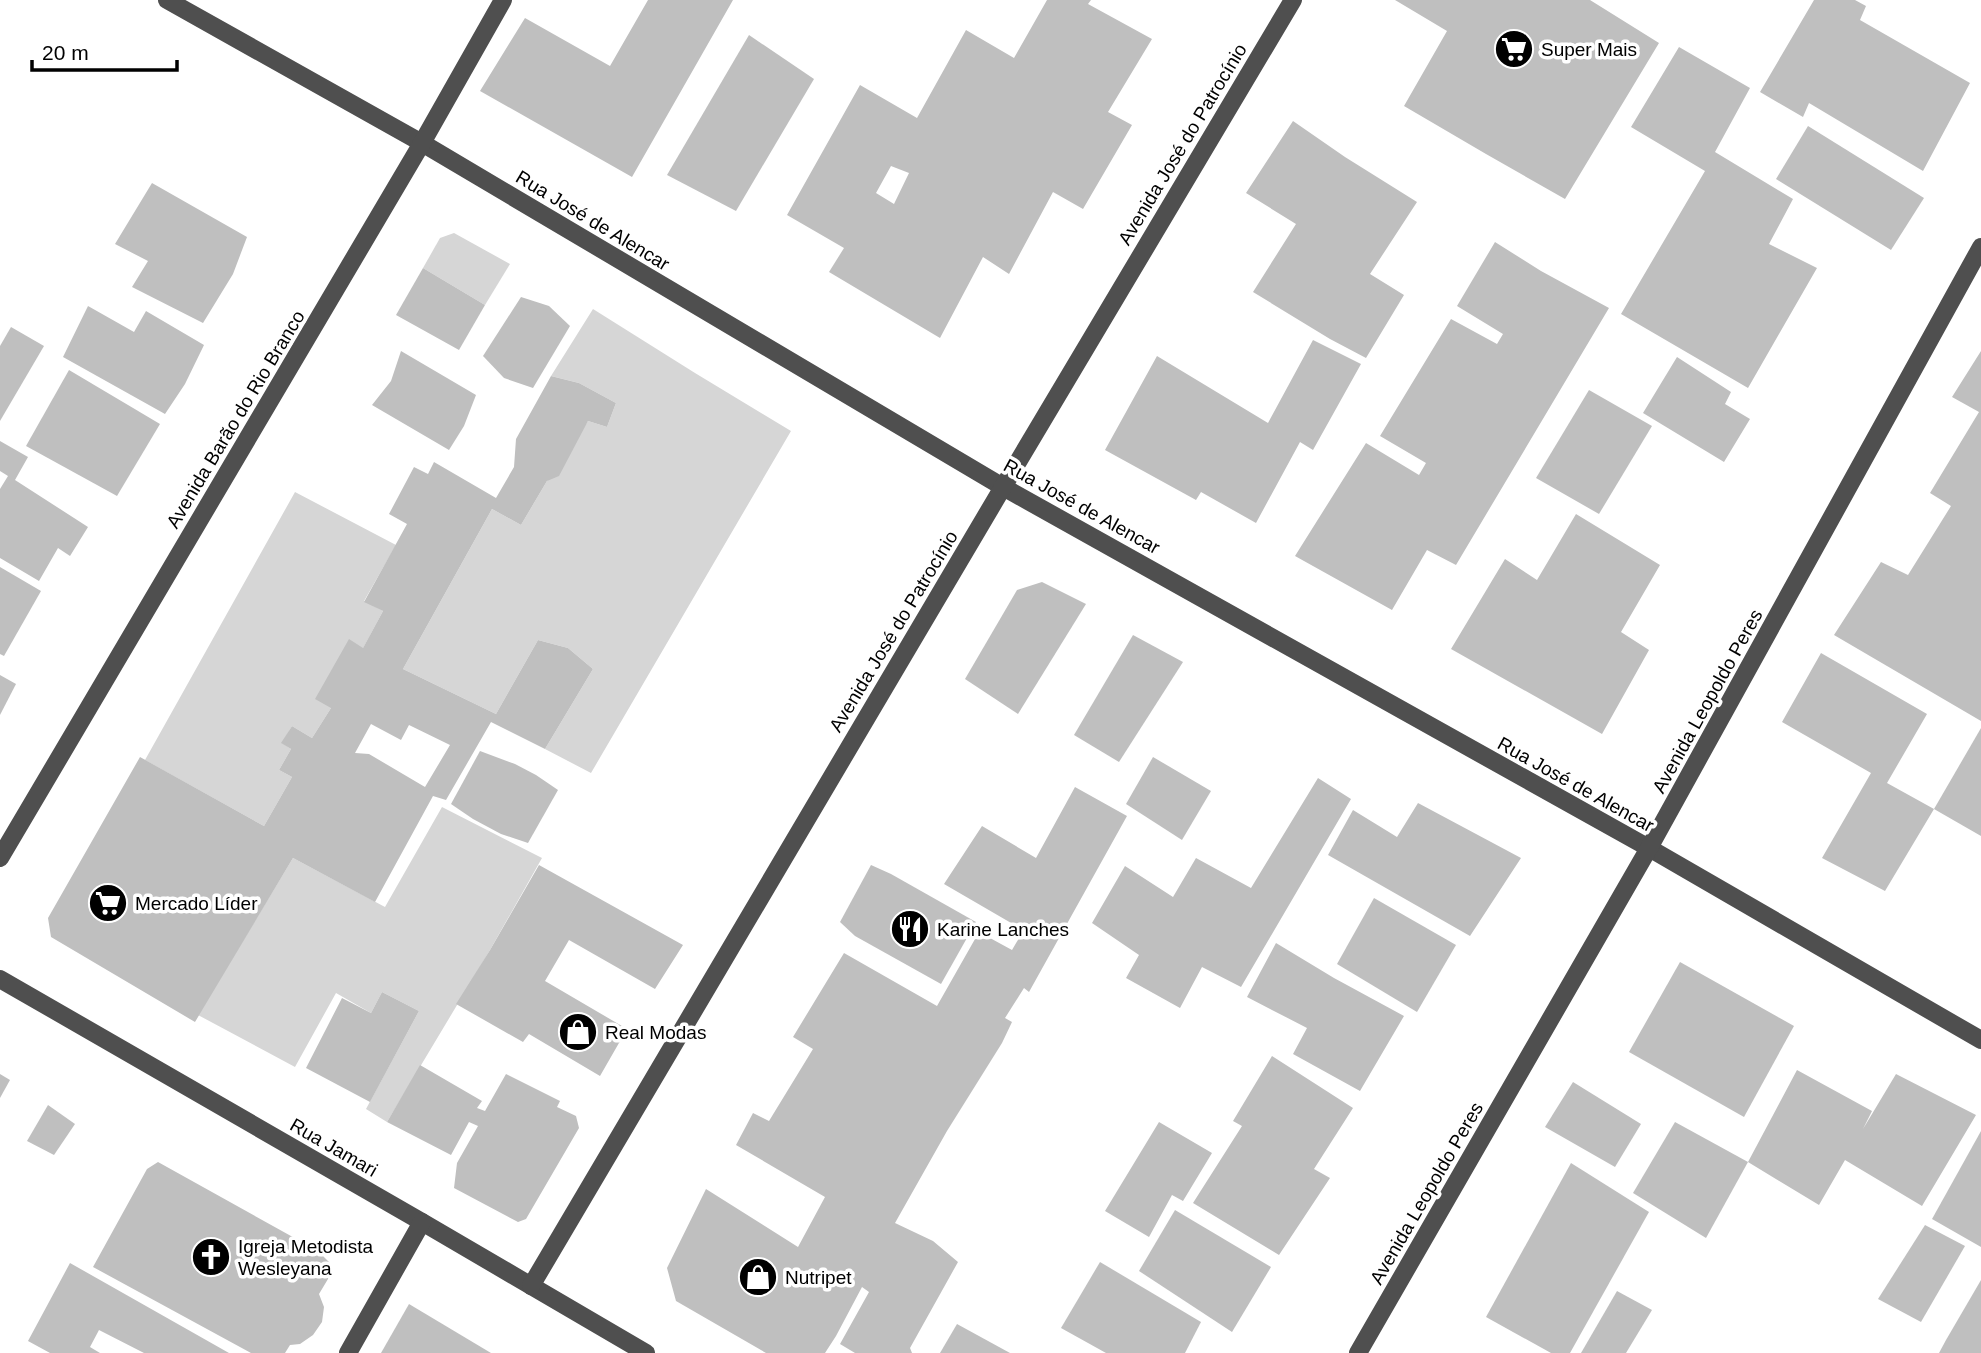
<svg xmlns="http://www.w3.org/2000/svg" width="1981" height="1353" font-family="Arial,sans-serif">
	<rect width="100%" height="100%" fill="#fff"/>
	<g fill="#d6d6d6">
		<polygon points="454,233 510,264 485,305 423,268 440,238"/>
		<polygon points="593,309 695,373 791,431 591,773 545,749 593,669 568,648 538,640 496,714 403,669 492,509 521,525 547,481 588,421 607,427 616,403 579,383 551,376"/>
		<polygon points="295,492 396,545 364,601 383,611 331,708 312,738 292,726 282,743 291,749 279,770 292,777 264,826 145,760"/>
		<polygon points="442,807 542,858 490,950 387,1122 366,1109 419,1011 382,992 371,1013 336,993 295,1067 198,1015 293,858 385,907"/>
	</g>
	<g fill="#bfbfbf" fill-rule="evenodd">
		<polygon points="648,0 733,0 632,177 480,91 525,18 610,66"/>
		<path d="M1047 0H1091L1088 4 1152 39 1108 112 1132 125 1083 209 1053 192 1009 274 983 257 940 338 829 272 844 248 787 215 860 85 917 118 966 30 1014 58ZM891 166 909 173 894 204 876 193Z"/>
		<polygon points="1395,0 1590,0 1659,43 1565,199 1486,154 1404,106 1447,31"/>
		<polygon points="1814,0 1855,0 1866,6 1860,20 1970,83 1923,171 1809,103 1803,117 1760,92"/>
		<polygon points="749,35 814,79 736,211 667,175"/>
		<polygon points="1679,47 1750,88 1715,152 1793,199 1769,244 1817,268 1748,388 1621,314 1705,171 1631,127"/>
		<polygon points="1293,121 1345,157 1417,202 1370,274 1404,295 1366,358 1330,339 1253,292 1296,224 1246,193"/>
		<polygon points="1808,126 1924,198 1891,250 1776,179"/>
		<polygon points="152,183 247,237 233,274 203,323 132,287 148,261 115,244"/>
		<polygon points="1495,242 1541,271 1609,308 1456,565 1427,550 1392,610 1295,556 1366,443 1419,475 1426,463 1380,436 1451,319 1497,344 1503,334 1457,306"/>
		<polygon points="423,268 485,305 459,350 396,315"/>
		<polygon points="521,297 549,306 570,326 533,388 504,378 483,356"/>
		<polygon points="88,306 134,332 146,311 204,345 185,384 165,414 63,357"/>
		<polygon points="11,327 44,346 0,421 0,346"/>
		<polygon points="1313,340 1361,364 1313,450 1300,442 1256,523 1201,492 1196,500 1105,450 1157,356 1268,423"/>
		<polygon points="401,351 476,395 464,426 449,450 372,405 391,381"/>
		<polygon points="1981,351 1981,721 1834,635 1881,562 1908,575 1951,506 1930,493 1979,412 1952,397"/>
		<polygon points="1677,357 1731,392 1725,404 1750,419 1724,462 1643,413"/>
		<polygon points="69,370 160,424 117,496 26,446"/>
		<path d="M551 376 579 383 616 403 607 427 588 421 559 476 547 481 521 525 492 509 403 669 496 714 538 640 568 648 593 669 545 749 491 722 446 800 433 796 375 902 293 858 195 1022 51 937 48 918 140 757 264 826 292 777 279 770 291 749 281 743 292 726 312 738 331 708 315 699 349 639 363 648 383 611 364 602 407 524 389 514 414 467 428 474 434 462 496 498 514 467 516 439ZM371 724 401 740 409 725 450 745 425 787 369 754 355 753Z"/>
		<polygon points="1589,390 1652,426 1599,514 1536,478"/>
		<polygon points="0,441 28,457 15,480 88,527 70,556 58,548 39,581 0,558 0,489 8,476 0,471"/>
		<polygon points="1576,514 1660,565 1621,632 1649,650 1602,734 1451,649 1505,559 1537,580"/>
		<polygon points="0,567 41,591 4,656 0,654"/>
		<polygon points="1042,582 1086,604 1018,714 965,679 1017,590"/>
		<polygon points="1133,635 1183,662 1119,762 1074,735"/>
		<polygon points="1821,653 1927,714 1887,783 1934,809 1885,891 1822,858 1871,773 1782,722"/>
		<polygon points="0,675 16,684 0,715"/>
		<polygon points="1981,728 1981,836 1934,809"/>
		<polygon points="480,751 515,764 536,775 558,790 528,843 501,834 473,819 451,804"/>
		<polygon points="1153,757 1211,791 1182,840 1126,804"/>
		<polygon points="1318,778 1351,799 1241,987 1202,967 1180,1008 1126,978 1139,955 1092,923 1125,866 1173,897 1196,858 1251,888"/>
		<polygon points="1075,787 1127,816 1029,992 1024,988 1005,1018 1012,1022 1002,1043 947,1131 895,1223 933,1241 958,1262 910,1348 912,1353 855,1353 840,1344 869,1292 862,1287 836,1336 825,1353 766,1353 676,1301 667,1268 706,1189 798,1247 825,1197 736,1145 753,1113 769,1121 813,1049 793,1037 844,953 937,1006 979,932 1012,950 1025,928 1018,927 944,884 982,826 1036,858"/>
		<polygon points="1418,803 1521,858 1470,936 1328,855 1353,810 1397,837"/>
		<polygon points="539,865 683,945 655,989 569,940 545,981 627,1029 600,1076 529,1034 523,1042 456,1004 490,950"/>
		<polygon points="871,865 891,874 976,922 941,984 855,936 840,922"/>
		<polygon points="1374,898 1456,945 1417,1012 1337,964"/>
		<polygon points="1276,943 1334,978 1404,1016 1360,1091 1293,1054 1307,1028 1247,997"/>
		<polygon points="1680,962 1794,1026 1744,1117 1629,1052"/>
		<polygon points="382,992 419,1011 370,1102 306,1068 342,998 371,1013"/>
		<polygon points="1272,1056 1353,1108 1314,1169 1330,1178 1279,1255 1193,1203 1242,1126 1233,1121"/>
		<polygon points="420,1065 482,1101 477,1108 485,1111 506,1074 560,1101 557,1107 576,1116 579,1128 526,1219 518,1222 454,1188 457,1163 478,1126 469,1122 451,1155 387,1122"/>
		<polygon points="1797,1070 1872,1111 1863,1129 1896,1074 1976,1115 1922,1206 1845,1160 1819,1205 1748,1162"/>
		<polygon points="0,1074 10,1080 0,1098"/>
		<polygon points="1573,1082 1641,1124 1615,1167 1545,1127"/>
		<polygon points="48,1105 75,1124 54,1155 27,1141"/>
		<polygon points="1159,1122 1212,1153 1183,1201 1172,1195 1149,1237 1105,1211"/>
		<polygon points="1675,1122 1748,1162 1706,1238 1633,1193"/>
		<polygon points="1981,1131 1981,1247 1932,1219"/>
		<polygon points="158,1162 318,1251 331,1264 328,1279 319,1294 324,1307 322,1322 313,1335 300,1344 290,1345 285,1353 251,1353 93,1267 147,1169"/>
		<polygon points="1571,1163 1649,1212 1570,1353 1551,1353 1486,1317"/>
		<polygon points="1175,1210 1271,1267 1232,1332 1139,1271"/>
		<polygon points="1925,1225 1965,1246 1921,1322 1878,1299"/>
		<polygon points="1100,1262 1201,1322 1185,1353 1106,1353 1061,1328"/>
		<polygon points="70,1263 229,1353 144,1353 99,1330 90,1347 100,1353 50,1353 28,1341"/>
		<polygon points="1981,1280 1981,1353 1939,1353 1946,1340"/>
		<polygon points="1617,1291 1652,1310 1626,1353 1581,1353"/>
		<polygon points="409,1304 491,1353 381,1353"/>
		<polygon points="957,1324 1010,1353 940,1353"/>
	</g>
	<g fill="none" stroke-linecap="round" stroke-linejoin="round">
		<g stroke="#4f4f4f" stroke-width="18">
			<polyline points="167,0 422,143 1003,487 1649,848 1981,1040"/>
			<polyline points="0,858 422,143 503,0"/>
			<polyline points="0,979 422,1222 646,1353"/>
			<polyline points="531,1286 1003,487 1293,0"/>
			<polyline points="348,1353 422,1222"/>
			<polyline points="1358,1353 1649,848 1981,247"/>
		</g>
	</g>
	<defs>
		<g id="supermarket-disc" transform="scale(2.0125)"><circle r="9.5" fill="#000" stroke="#fff"/><path d="M-6-5.5h2.5l.6 2H6L4.5 2H-2.5L-4.4-4H-6ZM-1.5 3.2a1.3 1.3 0 1 0 .1 0ZM3 3.2a1.3 1.3 0 1 0 .1 0Z" fill="#fff"/></g>
		<g id="restaurant-disc" transform="scale(2.0125)"><circle r="9.5" fill="#000" stroke="#fff"/><path d="M-5-6h1v4h1v-4h1v4h1v-4h1v5L-1.5 .5V6h-2V.5L-5-1ZM5-6V6H3V1.5H1.5Q1.5-4 5-6Z" fill="#fff"/></g>
		<g id="shop-disc" transform="scale(2.0125)"><circle r="9.5" fill="#000" stroke="#fff"/><path d="M-5-2.5h2.3a2.7 3.5 0 0 1 5.4 0H5L5.5 6h-11ZM-1.5-2.5h3a1.5 2.3 0 0 0-3 0Z" fill="#fff"/></g>
		<g id="church-disc" transform="scale(2.0125)"><circle r="9.5" fill="#000" stroke="#fff"/><path d="M-1.2-6h2.4v3.5h3.3v2.4h-3.3V6h-2.4V-.1h-3.3v-2.4h3.3Z" fill="#fff"/></g>
	</defs>
	<g fill-rule="evenodd">
		<use href="#supermarket-disc" x="1514" y="49"/>
		<use href="#supermarket-disc" x="108" y="903"/>
		<use href="#restaurant-disc" x="910" y="929"/>
		<use href="#shop-disc" x="578" y="1032"/>
		<use href="#church-disc" x="211" y="1257"/>
		<use href="#shop-disc" x="758" y="1277"/>
	</g>
	<g text-anchor="middle" stroke-width="7" stroke-linejoin="round" paint-order="stroke">
		<g font-size="19" fill="#000" stroke="#fff" text-anchor="start">
			<text x="1541" y="56">Super Mais</text>
			<text x="135" y="910">Mercado Líder</text>
			<text x="937" y="936">Karine Lanches</text>
			<text x="605" y="1039">Real Modas</text>
			<text x="238" y="1253">Igreja Metodista<tspan x="238" dy="22">Wesleyana</tspan></text>
			<text x="785" y="1284">Nutripet</text>
		</g>
		<g font-size="19" fill="#000" stroke="#fff">
			<text transform="translate(1182 144) rotate(-59)" y="7">Avenida José do Patrocínio</text>
			<text transform="translate(593 220) rotate(31)" y="7">Rua José de Alencar</text>
			<text transform="translate(235 419) rotate(-59)" y="7">Avenida Barão do Rio Branco</text>
			<text transform="translate(1082 506) rotate(29)" y="7">Rua José de Alencar</text>
			<text transform="translate(893 631) rotate(-59)" y="7">Avenida José do Patrocínio</text>
			<text transform="translate(1707 701) rotate(-61)" y="7">Avenida Leopoldo Peres</text>
			<text transform="translate(1576 784) rotate(29)" y="7">Rua José de Alencar</text>
			<text transform="translate(334 1147) rotate(30)" y="7">Rua Jamari</text>
			<text transform="translate(1426 1193) rotate(-60)" y="7">Avenida Leopoldo Peres</text>
		</g>
	</g>
	<path d="M32 60v10h145v-10" fill="none" stroke="#000000" stroke-width="3.5"/>
	<text x="42" y="60" font-size="21" fill="#000000" stroke="#ffffff" stroke-width="5" paint-order="stroke">20 m</text>
</svg>
